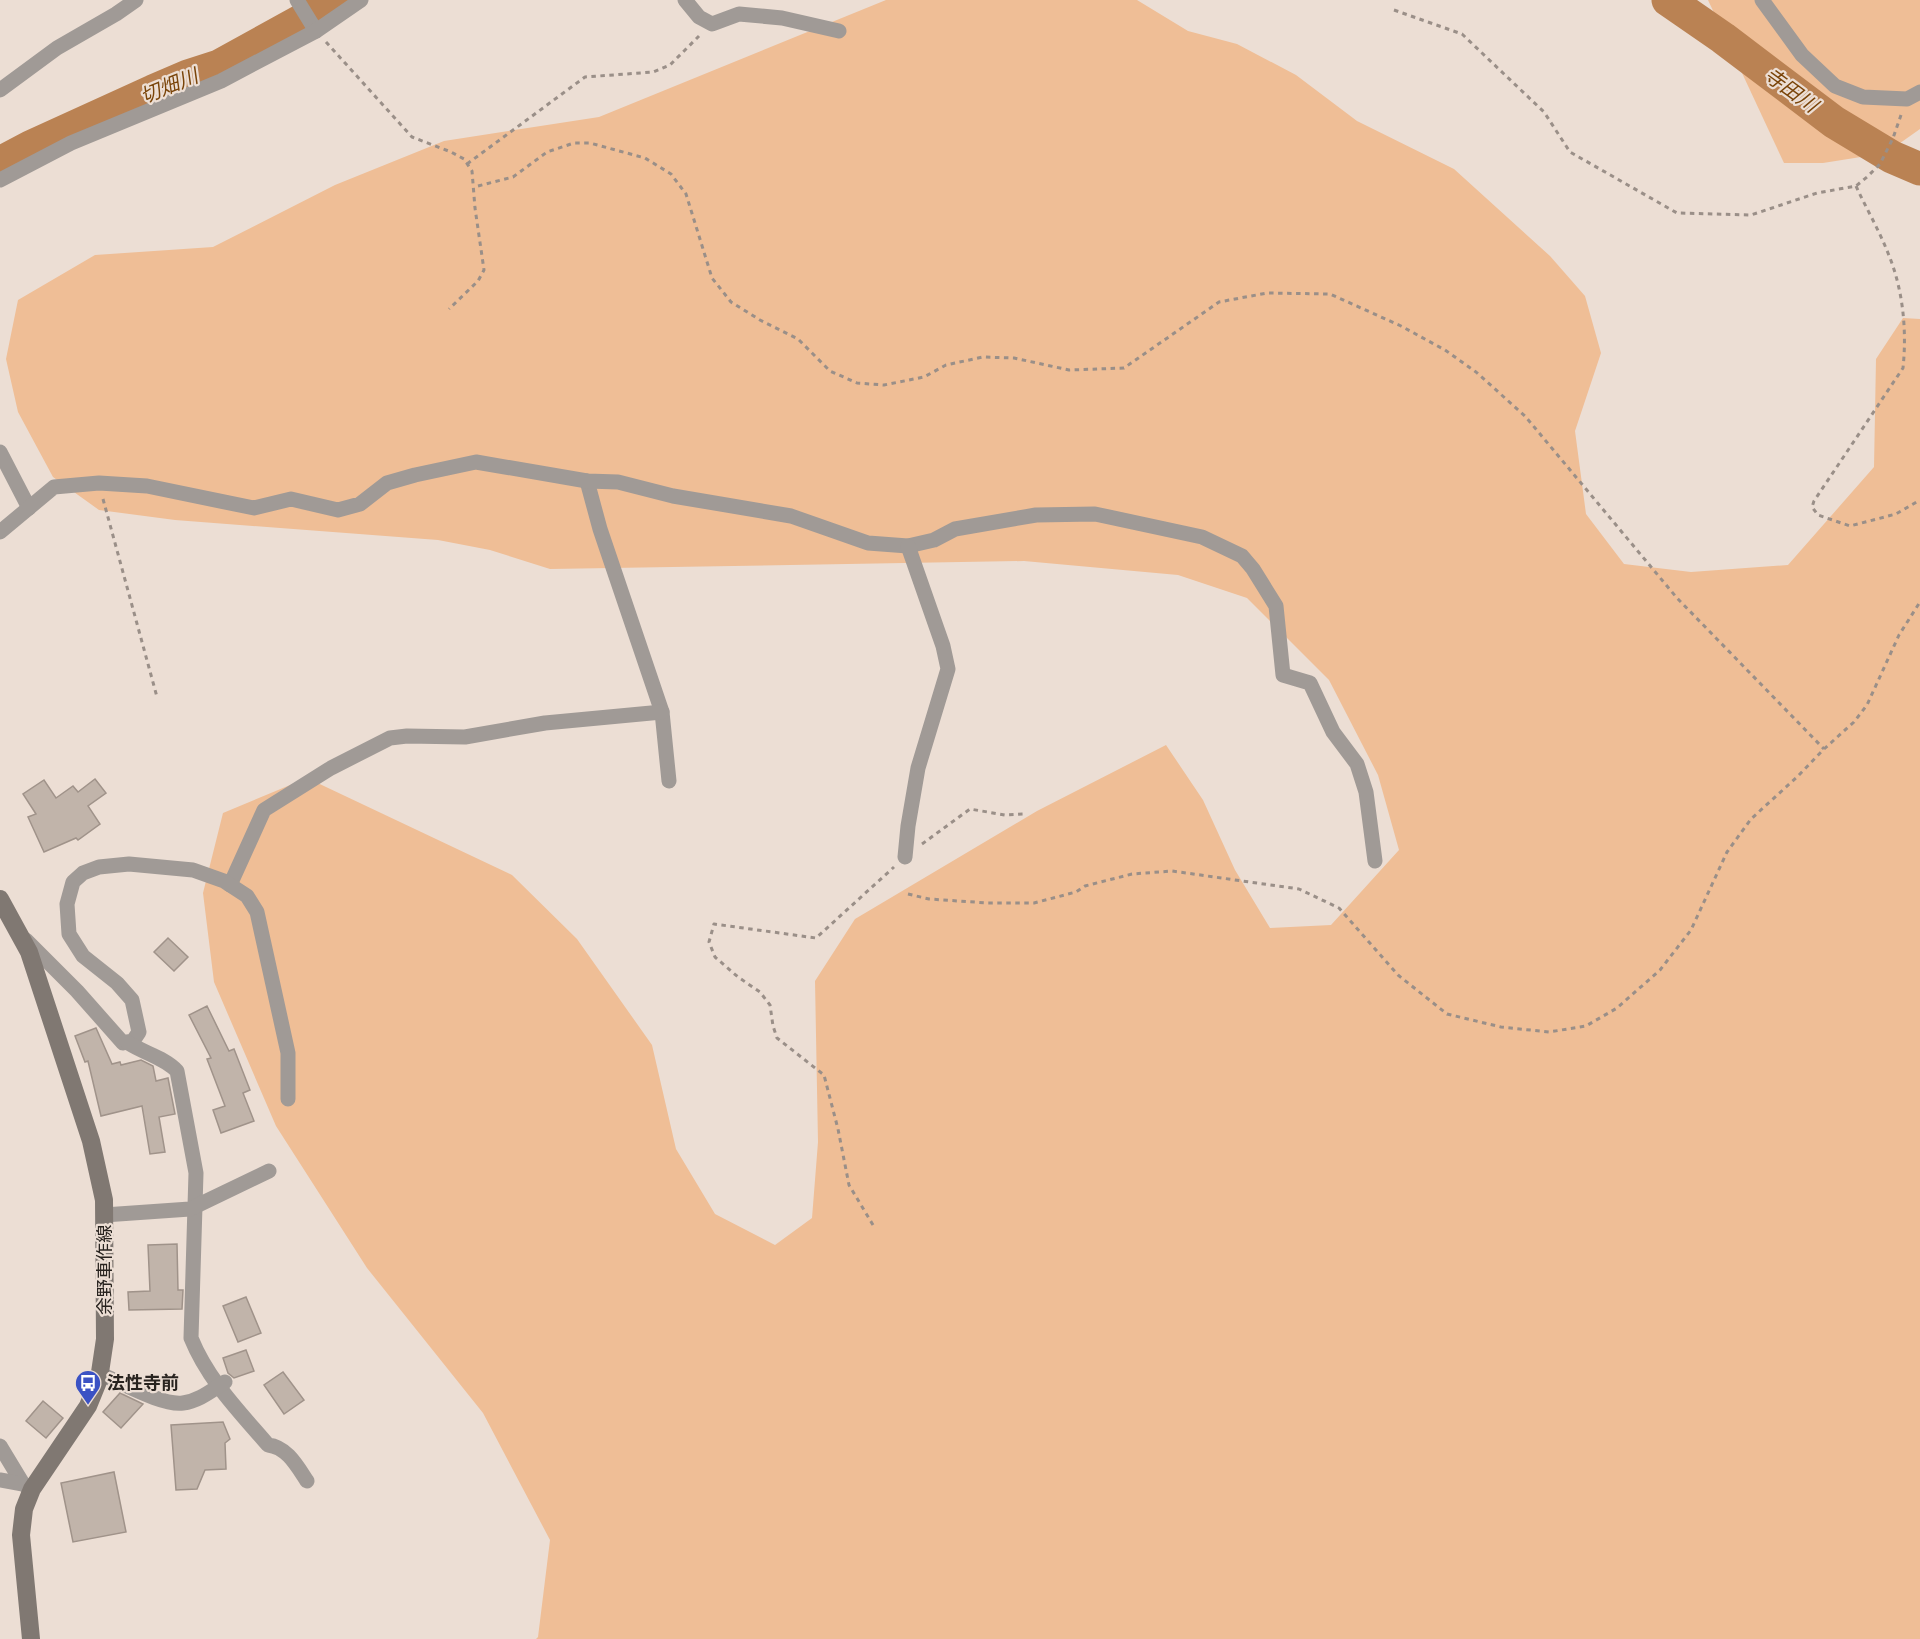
<svg xmlns="http://www.w3.org/2000/svg" width="1920" height="1639" font-family="'Roboto Serif','Noto Sans JP',serif">
	<rect width="100%" height="100%" fill="#ecded4"/>
	<g fill="#efbe96">
		<polygon points="886,0 1137,0 1188,31 1237,44 1296,75 1357,121 1454,169 1550,256 1585,296 1601,353 1575,431 1586,514 1624,564 1691,572 1788,565 1874,467 1876,359 1903,318 1920,319 1920,1639 536,1639 538,1637 550,1540 483,1413 367,1268 276,1126 214,982 203,893 223,813 307,778 512,875 577,939 652,1045 676,1149 715,1214 775,1245 812,1218 818,1142 815,981 855,919 1037,811 1166,745 1203,800 1235,870 1270,928 1331,925 1399,850 1378,775 1329,680 1247,598 1178,575 1024,561 550,569 490,550 438,540 175,520 99,510 53,477 18,412 6,359 18,300 95,255 213,247 335,185 444,141 599,117"/>
		<polygon points="1708,0 1920,0 1920,129 1886,153 1823,163 1784,163"/>
	</g>
	<g fill="none" stroke-linecap="round" stroke-linejoin="round">
		<g stroke="#ba8253" stroke-width="33">
			<polyline points="1668,0 1723,38 1834,122 1892,157 1920,169"/>
			<polyline points="0,163 30,147 153,91 188,76 219,66 306,18 335,0"/>
		</g>
	</g>
	<g fill="#c1b4aa" stroke="#a0938a" stroke-width="1.5">
		<polygon points="95,779 106,793 88,806 100,824 78,840 76,838 44,852 28,817 36,814 23,794 44,780 56,798 73,786 78,792"/>
		<polygon points="168,938 188,957 174,971 154,952"/>
		<polygon points="207,1006 229,1051 234,1049 250,1090 243,1093 254,1121 221,1133 213,1110 225,1106 207,1059 211,1058 189,1015"/>
		<polygon points="96,1028 112,1064 120,1062 121,1065 141,1060 153,1066 156,1081 168,1078 175,1114 159,1117 165,1152 150,1154 142,1106 101,1116 88,1061 85,1062 75,1036"/>
		<polygon points="177,1244 178,1290 183,1290 182,1309 129,1310 128,1292 150,1291 148,1245"/>
		<polygon points="246,1297 261,1333 238,1342 223,1306"/>
		<polygon points="246,1350 254,1371 234,1378 228,1373 223,1358"/>
		<polygon points="283,1372 304,1400 284,1414 264,1385"/>
		<polygon points="120,1393 143,1404 121,1428 103,1412"/>
		<polygon points="43,1401 63,1418 46,1438 26,1421"/>
		<polygon points="223,1422 230,1439 225,1443 226,1469 205,1470 197,1489 176,1490 171,1425"/>
		<polygon points="114,1472 126,1532 73,1542 61,1483"/>
	</g>
	<g fill="none" stroke-linecap="round" stroke-linejoin="round">
		<g stroke="#9a8f88" stroke-width="3" stroke-dasharray="4.5 4.5" stroke-linecap="butt">
			<polyline points="1394,10 1462,34 1544,112 1570,152 1677,213 1751,215 1817,193 1856,186 1867,177 1880,164 1893,138 1901,115"/>
			<polyline points="326,42 412,137 451,152 464,159 472,171 475,208 484,270 478,281 449,309"/>
			<polyline points="467,164 585,77 653,72 670,65 699,36"/>
			<polyline points="478,186 513,177 547,152 574,143 590,143 645,158 671,174 686,194 712,278 731,302 760,320 798,339 830,371 857,383 884,385 924,377 946,365 983,357 1014,358 1069,370 1124,368 1219,302 1267,293 1330,294 1401,326 1445,350 1476,372 1525,416 1677,598 1824,749"/>
			<path d="M1856 186C1866 208 1879 230 1888 253 1903 289 1907 330 1903 368L1814 501 1812 507 1818 515 1850 526 1896 514 1920 500"/>
			<polyline points="103,499 157,697"/>
			<polyline points="922,844 970,809 1005,815 1025,814"/>
			<polyline points="908,894 929,899 988,903 1034,903 1076,892 1085,886 1132,874 1172,871 1299,889 1339,908 1398,975 1447,1014 1501,1027 1549,1032 1586,1026 1617,1008 1660,970 1691,930 1727,852 1751,819 1797,777 1824,749 1854,722 1867,705 1899,635 1920,602"/>
			<polyline points="873,1225 849,1185 838,1129 824,1075 777,1038 773,1026 770,1005 760,992 738,977 715,957 709,942 714,924 816,938 894,867"/>
		</g>
		<g stroke="#a09a96" stroke-width="15">
			<polyline points="297,0 316,31"/>
			<polyline points="685,0 699,17 712,24 739,14 782,18 839,31"/>
			<polyline points="1762,0 1802,55 1835,86 1863,97 1907,99 1920,92"/>
			<polyline points="0,90 57,48 116,14 136,0"/>
			<polyline points="0,180 71,143 221,81 316,31 361,0"/>
			<polyline points="0,452 29,508"/>
			<polyline points="587,481 600,529 662,712 669,781"/>
			<polyline points="0,532 54,487 99,483 147,486 254,508 291,499 338,510 360,504 387,483 415,475 476,462 587,481 618,482 673,496 791,516 868,543 908,546 934,540 955,529 1036,515 1095,514 1202,537 1242,556 1253,569 1276,606 1283,675 1310,683 1333,732 1357,764 1366,792 1375,861"/>
			<polyline points="905,857 908,826 918,768 948,669 943,646 908,546"/>
			<polyline points="230,885 264,810 331,768 390,738 407,736 465,737 545,723 662,712"/>
			<polyline points="26,940 77,991 123,1043 133,1041 139,1032 132,1000 117,983 83,956 69,934 67,904 73,882 83,873 99,867 129,864 193,870 224,881 247,896 257,912 288,1053 288,1099"/>
			<path d="M127 1042C143 1053 164 1057 177 1071L196 1173 191 1338C208 1380 239 1411 268 1445 287 1447 297 1466 307 1481"/>
			<polyline points="104,1215 190,1209 269,1171"/>
			<path d="M100 1374C121 1382 162 1406 183 1403 199 1401 212 1390 225 1382"/>
			<polyline points="0,1446 23,1484"/>
			<polyline points="0,1480 23,1484 29,1488"/>
		</g>
		<polyline stroke="#807872" stroke-width="18" points="0,899 29,952 91,1141 104,1200 105,1339 99,1379 88,1406 32,1489 24,1509 21,1535 31,1639"/>
	</g>
	<defs>
		<g id="bus-pin" transform="scale(1.35)"><path d="M0 17L-7.5 6A9.5 9.5 0 1 1 7.5 6Z" fill="#3b52c4" stroke="#ecded4"/><path d="M-5-6H5V4H4V6H2V4H-2V6H-4V4H-5ZM-3.5-4V0h7V-4ZM-3.5 1.2v1.5H-2V1.2ZM2 1.2v1.5H3.5V1.2Z" fill="#fff"/></g>
	</defs>
	<g fill-rule="evenodd">
		<use href="#bus-pin" x="88" y="1383"/>
	</g>
	<g text-anchor="middle" stroke-width="4.5" stroke-linejoin="round" paint-order="stroke">
		<g font-size="18" fill="#28231f" stroke="#ecded4">
			<text transform="translate(105 1270) rotate(-90)" y="6">余野車作線</text>
		</g>
		<g font-size="18" font-weight="bold" fill="#28231f" stroke="#ecded4" text-anchor="start">
			<text x="107" y="1389">法性寺前</text>
		</g>
		<g font-size="20" font-style="italic" fill="#7a4409" stroke="#ecded4">
			<text transform="translate(169 86) rotate(-22)" y="7">切畑川</text>
			<text transform="translate(1791 90) rotate(36)" y="7">寺田川</text>
		</g>
	</g>
</svg>
